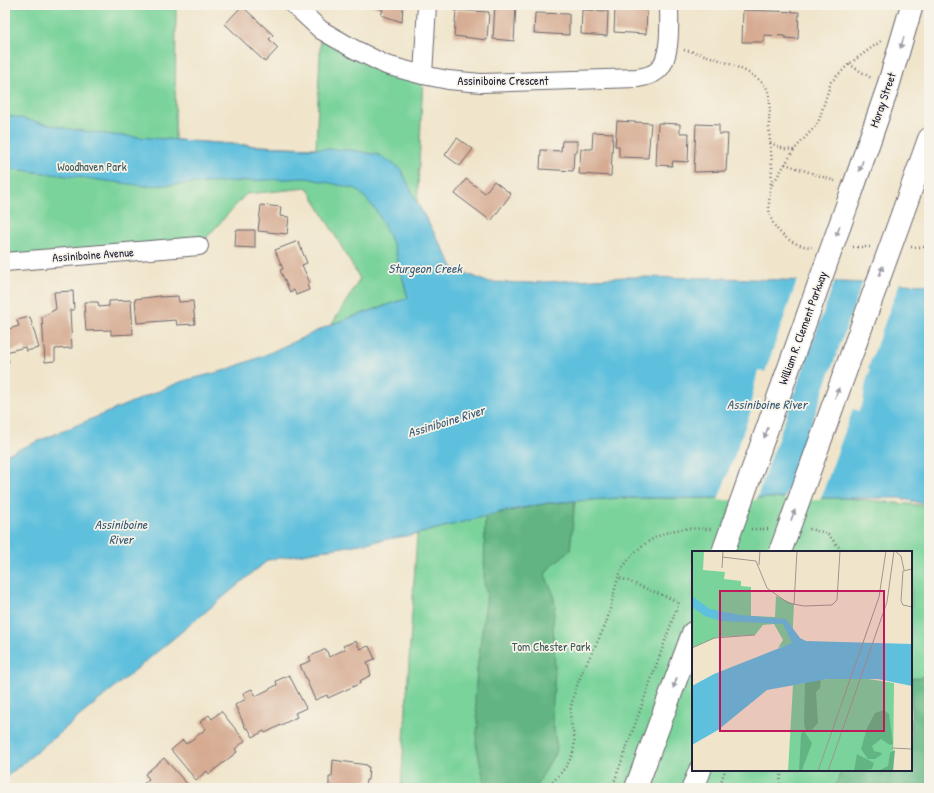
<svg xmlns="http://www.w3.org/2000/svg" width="934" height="793" font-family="'Patrick Hand',sans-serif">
	<rect width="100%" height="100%" fill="#f7f3e8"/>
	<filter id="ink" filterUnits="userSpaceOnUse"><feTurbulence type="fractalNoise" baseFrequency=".025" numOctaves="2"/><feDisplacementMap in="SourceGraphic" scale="8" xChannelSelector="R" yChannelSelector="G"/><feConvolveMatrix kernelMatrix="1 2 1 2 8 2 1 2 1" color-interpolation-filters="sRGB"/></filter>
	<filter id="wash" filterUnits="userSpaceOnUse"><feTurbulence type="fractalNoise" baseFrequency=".012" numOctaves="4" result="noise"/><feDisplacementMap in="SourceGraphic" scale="16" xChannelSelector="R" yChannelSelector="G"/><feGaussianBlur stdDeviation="0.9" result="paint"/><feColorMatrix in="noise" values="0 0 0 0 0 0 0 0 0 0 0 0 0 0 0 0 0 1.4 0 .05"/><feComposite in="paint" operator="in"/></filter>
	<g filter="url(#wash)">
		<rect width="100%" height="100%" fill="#f0e5cb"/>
		<g fill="#79d39a" stroke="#4e7a6a" fill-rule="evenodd">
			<polygon points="5,5 176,5 175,140 257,146 316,148 321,30 423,75 416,234 394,246 408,298 332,324 360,279 308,188 246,194 199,246 5,262"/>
			<path d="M617 498H844L929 506V788H401L417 534 501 512 548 503ZM693 552H911V770H693Z"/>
		</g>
		<g fill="#62b582" stroke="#426c5e">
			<polygon points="575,501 570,550 549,568 545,575 553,593 555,606 553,623 555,671 552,715 557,750 535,788 491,788 484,782 476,743 478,721 475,700 477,670 487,594 484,584 485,516 548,503"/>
			<polygon points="929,675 929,788 834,788 842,770 911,770 911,679"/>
		</g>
		<polygon fill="#5fc0dd" stroke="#40718c" points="5,115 70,129 113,135 257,146 351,150 379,155 401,169 416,201 454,268 487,282 530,283 626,277 720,278 929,285 929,505 900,498 617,498 548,503 501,512 417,534 268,560 5,778 5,455 183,381 223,371 263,356 332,324 408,298 394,246 376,210 357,189 307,178 146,186 5,168"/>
		<g fill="#f0e5cb">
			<polygon points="798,278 835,280 756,500 718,500 751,411 749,410 758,370 765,372"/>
			<polygon points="863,281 900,282 868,368 870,370 866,382 863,402 859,411 853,409 820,500 784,500"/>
		</g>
		<g id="blocks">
			<g fill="#d6ab92">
				<polygon points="371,5 403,5 402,22 381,15 383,10"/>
				<polygon points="495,5 516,5 514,41 493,39"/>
				<polygon points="242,6 273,35 269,39 278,48 265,62 225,24"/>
				<polygon points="615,8 647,10 646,34 614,32"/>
				<polygon points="456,10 489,12 487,40 454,36"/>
				<polygon points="582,10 608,11 607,36 581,34"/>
				<polygon points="743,10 799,12 798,39 785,38 785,36 764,35 764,42 742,42"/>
				<polygon points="535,13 569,14 569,35 534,33"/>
				<polygon points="617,121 651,123 648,158 619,157 619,146 615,146"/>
				<polygon points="658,123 680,124 680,133 689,133 688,162 673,161 672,166 656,165"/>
				<polygon points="696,124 719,125 719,134 728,134 726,171 694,172"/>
				<polygon points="593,132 613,133 611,176 579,174 581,149 592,149"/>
				<polygon points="457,138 473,149 460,166 445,155"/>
				<polygon points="562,141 577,141 577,153 574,152 573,171 540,169 541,150 561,151"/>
				<polygon points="466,179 485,193 494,181 511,194 491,221 455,194"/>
				<polygon points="261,205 281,207 280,216 289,217 287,234 258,231"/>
				<polygon points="236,230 255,230 255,248 235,247"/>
				<polygon points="298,241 307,263 302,265 310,283 307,284 309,290 296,295 294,290 290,292 280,270 283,269 275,250"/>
				<polygon points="73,291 74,310 70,310 72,348 55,349 55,361 45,362 42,317 56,309 54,292"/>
				<polygon points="160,296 160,297 178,296 179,302 193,301 195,324 177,325 176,320 137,323 135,299"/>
				<polygon points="131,300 133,334 111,335 111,330 86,331 84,302 98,302 99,307 109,306 109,301"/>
				<polygon points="30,317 39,348 26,351 25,347 6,352 9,362 5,363 5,330 19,326 17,320"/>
				<polygon points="356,641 360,649 369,646 375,659 367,662 371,675 360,681 361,683 328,698 327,695 315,700 300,665 311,661 309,657 326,649 329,657 345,649 343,646"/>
				<polygon points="289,675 306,708 295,713 297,717 265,733 264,731 253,737 248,728 246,729 235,705 246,699 243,693 252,689 256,696 277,685 276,681"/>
				<polygon points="221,711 245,741 235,749 237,752 209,774 207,771 196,780 171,750 183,740 186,744 206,729 200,722 209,715 212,719"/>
				<polygon points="164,758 189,786 187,788 139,788 149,779 145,774"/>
				<polygon points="333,760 367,765 367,767 369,767 368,780 366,780 365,788 329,788 329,777 332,777"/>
			</g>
		</g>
	</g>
	<g filter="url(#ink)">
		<use href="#blocks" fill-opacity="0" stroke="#6a666d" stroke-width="1"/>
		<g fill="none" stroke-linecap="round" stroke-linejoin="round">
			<g stroke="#6a666d" stroke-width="20">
				<g id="minor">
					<path d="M294 5 321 30 354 49 386 65 423 75 448 80 481 83 637 78C644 77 652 75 657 71 672 59 669 22 669 5"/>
					<polyline points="423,75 427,5"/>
					<polyline points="5,262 199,246"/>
				</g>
			</g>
			<g stroke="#6a666d" stroke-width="24">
				<g id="secondary">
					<polyline points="851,194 887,90 912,5"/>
					<polyline points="903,212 929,139"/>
					<polyline points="636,788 693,633"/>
					<polyline points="693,788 700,770"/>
				</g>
			</g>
			<g stroke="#6a666d" stroke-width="2.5" stroke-dasharray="1 3" stroke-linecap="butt">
				<path d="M684 50C703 53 759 71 767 89 772 99 769 112 769 122 769 137 771 151 772 165 772 179 769 193 769 207 769 229 792 247 812 247"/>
				<polyline points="849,64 871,78"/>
				<polyline points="770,143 784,149 794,150"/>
				<polyline points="785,164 835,181"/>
				<polyline points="772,185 794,150 818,123 831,82 849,64 881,41"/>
				<polyline points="853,247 870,247"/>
				<polyline points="911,247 929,247"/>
				<polyline points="751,529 768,529"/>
				<polyline points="809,529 827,533 843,552"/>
				<path d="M547 788C561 773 577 759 574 736 572 727 569 717 571 707 576 679 593 652 605 626 611 610 613 592 619 576 628 552 656 532 682 529 691 528 702 529 712 529"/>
				<polyline points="612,788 679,602 618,577"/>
				<polyline points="719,788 725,770"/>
				<polyline points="780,788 781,770"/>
			</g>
			<use href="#minor" stroke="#fff" stroke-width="18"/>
			<use href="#secondary" stroke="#fff" stroke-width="22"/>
			<g stroke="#6a666d" stroke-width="24" stroke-linecap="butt">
				<g id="secondary-bridge">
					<polyline points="723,552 851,194"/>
					<polyline points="780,552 903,212"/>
				</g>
			</g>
			<use href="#secondary-bridge" stroke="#fff" stroke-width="22"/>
		</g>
		<defs><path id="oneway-solid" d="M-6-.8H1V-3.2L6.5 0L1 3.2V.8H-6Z"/></defs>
		<g fill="#9c9ca7">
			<use href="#oneway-solid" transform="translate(902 43) rotate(108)"/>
			<use href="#oneway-solid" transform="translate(861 166) rotate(109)"/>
			<use href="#oneway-solid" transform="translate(838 231) rotate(110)"/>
			<use href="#oneway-solid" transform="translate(881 271) rotate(-70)"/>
			<use href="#oneway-solid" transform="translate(837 393) rotate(-70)"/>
			<use href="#oneway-solid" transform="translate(766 433) rotate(110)"/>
			<use href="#oneway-solid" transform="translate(793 515) rotate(-70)"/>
			<use href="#oneway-solid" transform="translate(675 683) rotate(110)"/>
		</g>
	</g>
	<g text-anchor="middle" stroke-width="3.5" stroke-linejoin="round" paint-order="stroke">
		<g font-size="12" fill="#22223b" stroke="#f7f3e8">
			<text x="503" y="85">Assiniboine Crescent</text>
			<text transform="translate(883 100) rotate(-71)" y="4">Moray Street</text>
			<text transform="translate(93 255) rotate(-4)" y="4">Assiniboine Avenue</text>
			<text transform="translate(803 328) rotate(-70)" y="4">William R. Clement Parkway</text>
		</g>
		<g font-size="12" fill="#3c5758" stroke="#f7f3e8">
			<text x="92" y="171">Woodhaven Park</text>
			<text x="551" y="651">Tom Chester Park</text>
		</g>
		<g font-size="13" font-style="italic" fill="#375974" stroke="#f7f3e8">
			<text x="425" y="273">Sturgeon Creek</text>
			<text x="767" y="409">Assiniboine River</text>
			<text transform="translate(446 421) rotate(-17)" y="5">Assiniboine River</text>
			<text x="121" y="529">Assiniboine<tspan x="121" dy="15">River</tspan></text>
		</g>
	</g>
	<g transform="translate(692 551)">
		<rect width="220" height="220" fill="#f0e5cb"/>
		<path d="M0 0H12L11 19 33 21 32 28 49 30V35L59 36V65L83 66 84 45 102 53 100 93 86 97 91 89 82 73 71 74 63 84 26 86 0 97ZM136 128H176L202 132 201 220H96L101 134Z" fill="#79d39a"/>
		<path d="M129 128 128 137 124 141 126 172 118 181 113 178 112 171 113 131ZM192 159 197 163 201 193 198 194 189 188 180 195 182 200 190 202 189 204 183 208H176L169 198 175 177 183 162ZM112 180 120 192 110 219 107 220 109 183ZM203 199 201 220H186L196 215 198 202ZM165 203 182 212 180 218 162 220Z" fill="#62b582"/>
		<path d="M0 45 18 58 48 64 94 68 108 87 114 90 220 93V135L186 128H136L75 139 26 179 0 194V135L22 123 100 92 91 73 29 70 13 65 0 56Z" fill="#5fc0dd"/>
		<path fill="none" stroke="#9e9791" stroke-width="1" d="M203 0 209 5 212 19M30 6 64 10 75 37 96 52 112 55 140 54 145 49 148 0M67 14 68 0M30 17 31 0M220 18 211 20 209 50 211 54 220 56M102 53 105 0M0 97 22 87 63 84M200 197 220 198M126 220 187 46 194 0M136 220 195 51 202 0"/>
		<path fill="#c2185b" fill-opacity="0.15" stroke="#c2185b" stroke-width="2" d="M28 40H192V180H28Z"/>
		<rect width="220" height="220" fill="none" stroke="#22223b" stroke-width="2"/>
	</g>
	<rect width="934" height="793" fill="none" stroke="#f7f3e8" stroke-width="20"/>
</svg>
